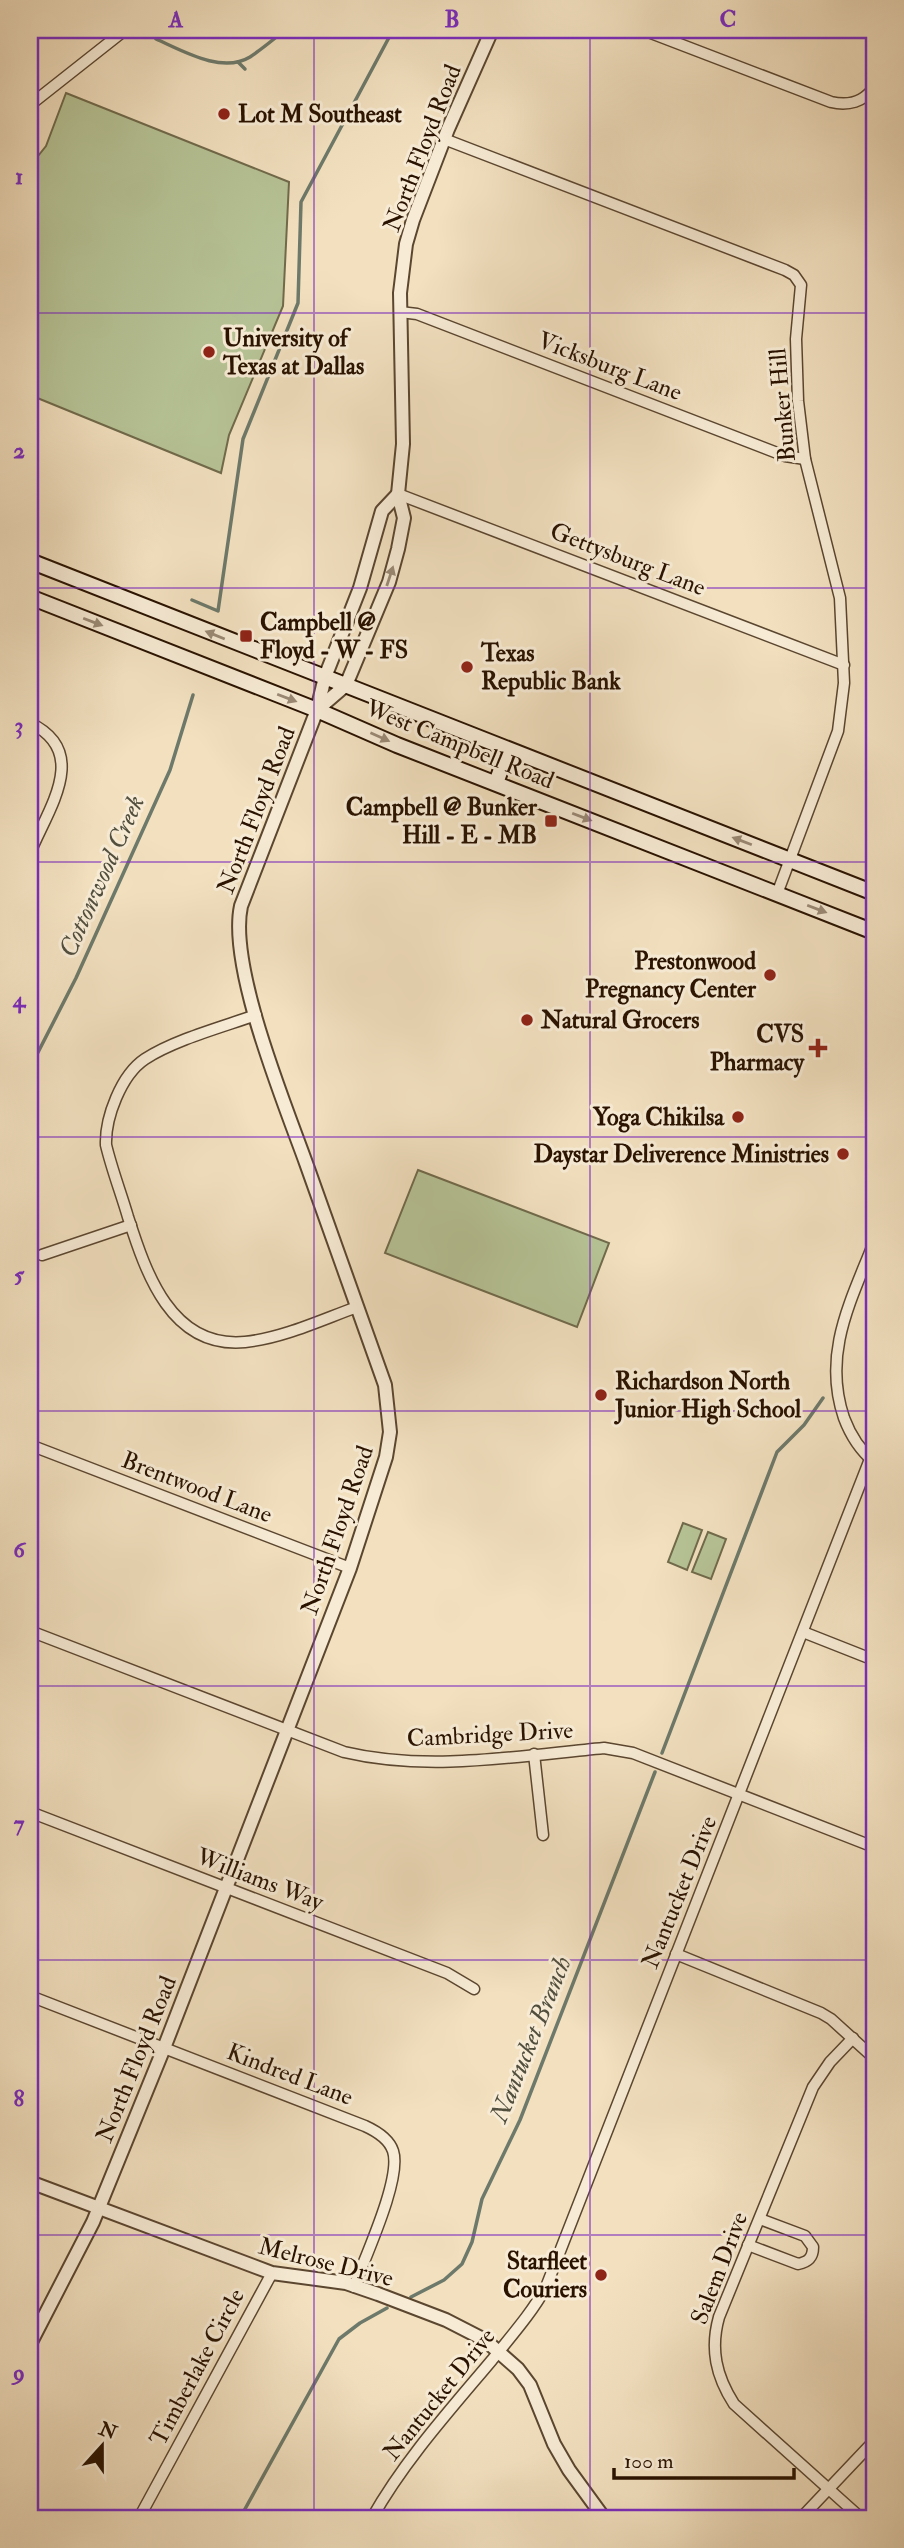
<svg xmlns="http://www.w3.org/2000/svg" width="904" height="2548" font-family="'IM FELL Double Pica',serif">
	<rect width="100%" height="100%" fill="#f2e0bf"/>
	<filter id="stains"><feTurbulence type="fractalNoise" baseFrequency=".00286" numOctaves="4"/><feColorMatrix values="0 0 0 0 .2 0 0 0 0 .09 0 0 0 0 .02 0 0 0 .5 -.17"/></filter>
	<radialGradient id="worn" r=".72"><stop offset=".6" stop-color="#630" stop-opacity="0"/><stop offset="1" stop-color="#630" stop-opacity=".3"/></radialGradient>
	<g fill="#b6c396" stroke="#706a4b" stroke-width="2">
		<polygon points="66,93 289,182 283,306 229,435 221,473 30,395 30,166 46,146"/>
		<polygon points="418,1170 609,1243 577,1327 385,1253"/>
		<polygon points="683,1523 702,1530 687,1570 668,1562"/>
		<polygon points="708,1532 726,1539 711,1579 692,1572"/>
	</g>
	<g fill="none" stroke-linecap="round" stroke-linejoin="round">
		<g stroke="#6d796a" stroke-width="3.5">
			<path d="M156 39C183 51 222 74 250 57 262 49 274 39 285 30"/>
			<polyline points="238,62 245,69"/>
			<polyline points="192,600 218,611 243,439 298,303 301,202 393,30"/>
			<polyline points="30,1068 76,978 170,770 193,695"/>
			<polyline points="662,1753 777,1452 804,1425 823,1398"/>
			<polyline points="411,2297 444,2280 462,2264 472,2242 482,2199 520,2120 655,1772"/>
			<polyline points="240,2518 339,2339 360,2323 387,2308"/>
		</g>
		<g stroke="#5b4630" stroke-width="13">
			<g id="minor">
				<path d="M643 30 831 102C848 106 864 102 874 87"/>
				<polyline points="30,105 125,30"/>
				<polyline points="444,139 785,270 794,275 801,285 796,339 798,401 805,459 840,598 844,683 838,731 777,894"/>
				<polyline points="400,312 417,314 785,456 805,459"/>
				<polyline points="398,494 844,665"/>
				<path d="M30 723C91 752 48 809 30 853"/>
				<path d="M256 1015C222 1027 174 1040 145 1059 121 1075 105 1118 106 1145 112 1170 121 1193 128 1217 146 1273 171 1349 245 1342 283 1338 321 1320 357 1307"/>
				<polyline points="42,1255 131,1225"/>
				<polyline points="30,1445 350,1568"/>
				<path d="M874 1462C861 1451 850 1434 844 1418 822 1353 851 1301 874 1242"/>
				<path d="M30 1631 344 1752C428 1772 518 1756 604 1748L633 1753 874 1847"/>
				<polyline points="803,1632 874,1660"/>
				<polyline points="534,1754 543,1835"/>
				<polyline points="30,1812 447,1973 474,1989"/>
				<polyline points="676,1954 821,2013 831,2019 874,2058"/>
				<path d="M30 1996 365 2126C376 2131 389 2139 393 2151 402 2178 365 2257 354 2287"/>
				<path d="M853 2038 830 2062 813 2087 719 2317C710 2349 716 2376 734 2404L861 2518"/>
				<path d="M748 2245 798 2264C808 2262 813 2258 813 2247L805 2236 760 2219"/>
				<polyline points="139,2518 272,2273"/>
				<path d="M372 2518C404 2461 450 2410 492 2360 511 2336 531 2314 546 2287L870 1459"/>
				<polyline points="801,2518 874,2441"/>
			</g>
		</g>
		<g stroke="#5b4630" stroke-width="16">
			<g id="tertiary">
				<polyline points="317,710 346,685 389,582 398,549 404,518 398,494 403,444 400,293 406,244 413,220 448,129 492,30"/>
				<polyline points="30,2182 272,2273 346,2283 378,2294 446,2320 485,2340 518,2369 530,2385 554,2444 569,2470 604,2518"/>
				<path d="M30 2344 93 2222 164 2048 350 1568 386 1457 390 1432 385 1385C359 1311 332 1237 306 1163 284 1102 228 966 241 906L317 710 325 677 360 588 382 511 398 494"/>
			</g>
		</g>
		<g stroke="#291200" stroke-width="18">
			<g id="secondary">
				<polyline points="30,561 874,893"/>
				<polyline points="30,597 317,710 397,745 874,932"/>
				<polyline points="496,783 508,750"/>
			</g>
		</g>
		<use href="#minor" stroke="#f7ebd5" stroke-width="10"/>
		<use href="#tertiary" stroke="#f7ebd5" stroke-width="12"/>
		<use href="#secondary" stroke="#f7ebd5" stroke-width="14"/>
	</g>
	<defs><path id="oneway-solid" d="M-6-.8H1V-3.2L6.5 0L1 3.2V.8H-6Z" transform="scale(1.75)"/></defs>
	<g fill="#9a8975">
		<use href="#oneway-solid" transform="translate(390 576) rotate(-72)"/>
		<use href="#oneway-solid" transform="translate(93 622) rotate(21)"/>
		<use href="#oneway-solid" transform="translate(215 635) rotate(-158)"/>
		<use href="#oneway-solid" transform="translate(287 698) rotate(21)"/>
		<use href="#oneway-solid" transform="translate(380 737) rotate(24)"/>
		<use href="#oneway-solid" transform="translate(582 817) rotate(21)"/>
		<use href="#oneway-solid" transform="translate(742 841) rotate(-159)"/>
		<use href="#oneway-solid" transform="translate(817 909) rotate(21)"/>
	</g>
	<path fill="none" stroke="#7b2cbf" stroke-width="2" stroke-opacity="0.55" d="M314 30V2518M590 30V2518M30 313H874M30 588H874M30 862H874M30 1137H874M30 1411H874M30 1686H874M30 1960H874M30 2235H874"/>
	<g fill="#8f2418" stroke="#f7ebd5" stroke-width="2.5">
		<circle cx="224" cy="114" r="7"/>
		<circle cx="209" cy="352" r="7"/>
		<rect x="239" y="629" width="14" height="14" rx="3.5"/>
		<circle cx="467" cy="667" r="7"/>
		<rect x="544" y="814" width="14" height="14" rx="3.5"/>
		<circle cx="770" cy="975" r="7"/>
		<circle cx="527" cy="1020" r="7"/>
		<path d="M814.5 1037.5h7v7h7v7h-7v7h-7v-7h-7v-7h7z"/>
		<circle cx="738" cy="1117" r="7"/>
		<circle cx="843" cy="1154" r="7"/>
		<circle cx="601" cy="1395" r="7"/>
		<circle cx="601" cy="2275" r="7"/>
	</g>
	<g text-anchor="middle" stroke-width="6" stroke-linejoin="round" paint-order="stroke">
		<g font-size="24" font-weight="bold" fill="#291200" stroke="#f7ebd5" text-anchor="start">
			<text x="238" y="122">Lot M Southeast</text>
			<text x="223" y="346">University of<tspan x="223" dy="28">Texas at Dallas</tspan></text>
			<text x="260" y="630">Campbell @<tspan x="260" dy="28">Floyd - W - FS</tspan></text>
			<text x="481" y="661">Texas<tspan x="481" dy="28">Republic Bank</tspan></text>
			<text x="537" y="815" text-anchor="end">Campbell @ Bunker<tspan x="537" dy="28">Hill - E - MB</tspan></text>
			<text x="756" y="969" text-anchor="end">Prestonwood<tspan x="756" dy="28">Pregnancy Center</tspan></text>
			<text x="541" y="1028">Natural Grocers</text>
			<text x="804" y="1042" text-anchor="end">CVS<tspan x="804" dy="28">Pharmacy</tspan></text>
			<text x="724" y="1125" text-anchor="end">Yoga Chikilsa</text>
			<text x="829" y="1162" text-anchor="end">Daystar Deliverence Ministries</text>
			<text x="615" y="1389">Richardson North<tspan x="615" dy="28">Junior High School</tspan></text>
			<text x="587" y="2269" text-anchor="end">Starfleet<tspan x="587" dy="28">Couriers</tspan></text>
		</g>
		<g font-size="24" fill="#291200" stroke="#f7ebd5">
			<text transform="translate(422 148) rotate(-69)" y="8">North Floyd Road</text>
			<text transform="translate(610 366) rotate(21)" y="8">Vicksburg Lane</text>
			<text transform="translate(782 405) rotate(-95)" y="8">Bunker Hill</text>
			<text transform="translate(628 559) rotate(21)" y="8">Gettysburg Lane</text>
			<text transform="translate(460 744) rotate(22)" y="8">West Campbell Road</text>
			<text transform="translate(256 810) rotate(-69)" y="8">North Floyd Road</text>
			<text transform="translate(197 1487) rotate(21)" y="8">Brentwood Lane</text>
			<text transform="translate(337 1530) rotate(-71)" y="8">North Floyd Road</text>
			<text transform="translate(490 1734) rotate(-3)" y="8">Cambridge Drive</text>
			<text transform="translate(260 1879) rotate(21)" y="8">Williams Way</text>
			<text transform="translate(679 1892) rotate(-68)" y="8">Nantucket Drive</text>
			<text transform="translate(136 2059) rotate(-68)" y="8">North Floyd Road</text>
			<text transform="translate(290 2074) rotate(21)" y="8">Kindred Lane</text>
			<text transform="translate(326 2262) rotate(14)" y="8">Melrose Drive</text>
			<text transform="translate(719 2268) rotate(-69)" y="8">Salem Drive</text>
			<text transform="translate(197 2367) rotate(-62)" y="8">Timberlake Circle</text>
			<text transform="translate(439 2394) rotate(-51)" y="8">Nantucket Drive</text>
		</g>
		<g font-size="26" font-style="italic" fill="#514e3e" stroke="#f7ebd5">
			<text transform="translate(101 876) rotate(-66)" y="9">Cottonwood Creek</text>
			<text transform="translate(530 2039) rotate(-68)" y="9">Nantucket Branch</text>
		</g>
	</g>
	<rect width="904" height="2548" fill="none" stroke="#f2e0bf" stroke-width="77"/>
	<g transform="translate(102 2446) rotate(21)" stroke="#f7ebd5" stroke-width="5" paint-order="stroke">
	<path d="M0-5L12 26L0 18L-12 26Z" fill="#291200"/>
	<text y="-10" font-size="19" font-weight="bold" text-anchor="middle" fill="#291200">N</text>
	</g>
	<path d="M614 2468v10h180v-10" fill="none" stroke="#291200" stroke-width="3.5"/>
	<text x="624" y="2468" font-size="21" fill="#291200" stroke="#f7ebd5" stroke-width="5" paint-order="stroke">100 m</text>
	<rect x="38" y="38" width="828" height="2472" fill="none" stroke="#7b2cbf" stroke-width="2.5"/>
	<g font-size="23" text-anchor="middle" font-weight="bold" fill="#7b2cbf">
		<text x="176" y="27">A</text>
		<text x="452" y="27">B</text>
		<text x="728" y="27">C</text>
		<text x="19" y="184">1</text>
		<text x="19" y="458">2</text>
		<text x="19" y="733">3</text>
		<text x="19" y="1007">4</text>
		<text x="19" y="1282">5</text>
		<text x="19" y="1557">6</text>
		<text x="19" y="1831">7</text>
		<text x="19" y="2106">8</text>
		<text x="19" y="2380">9</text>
	</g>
	<rect width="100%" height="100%" filter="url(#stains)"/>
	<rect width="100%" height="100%" fill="url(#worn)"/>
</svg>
